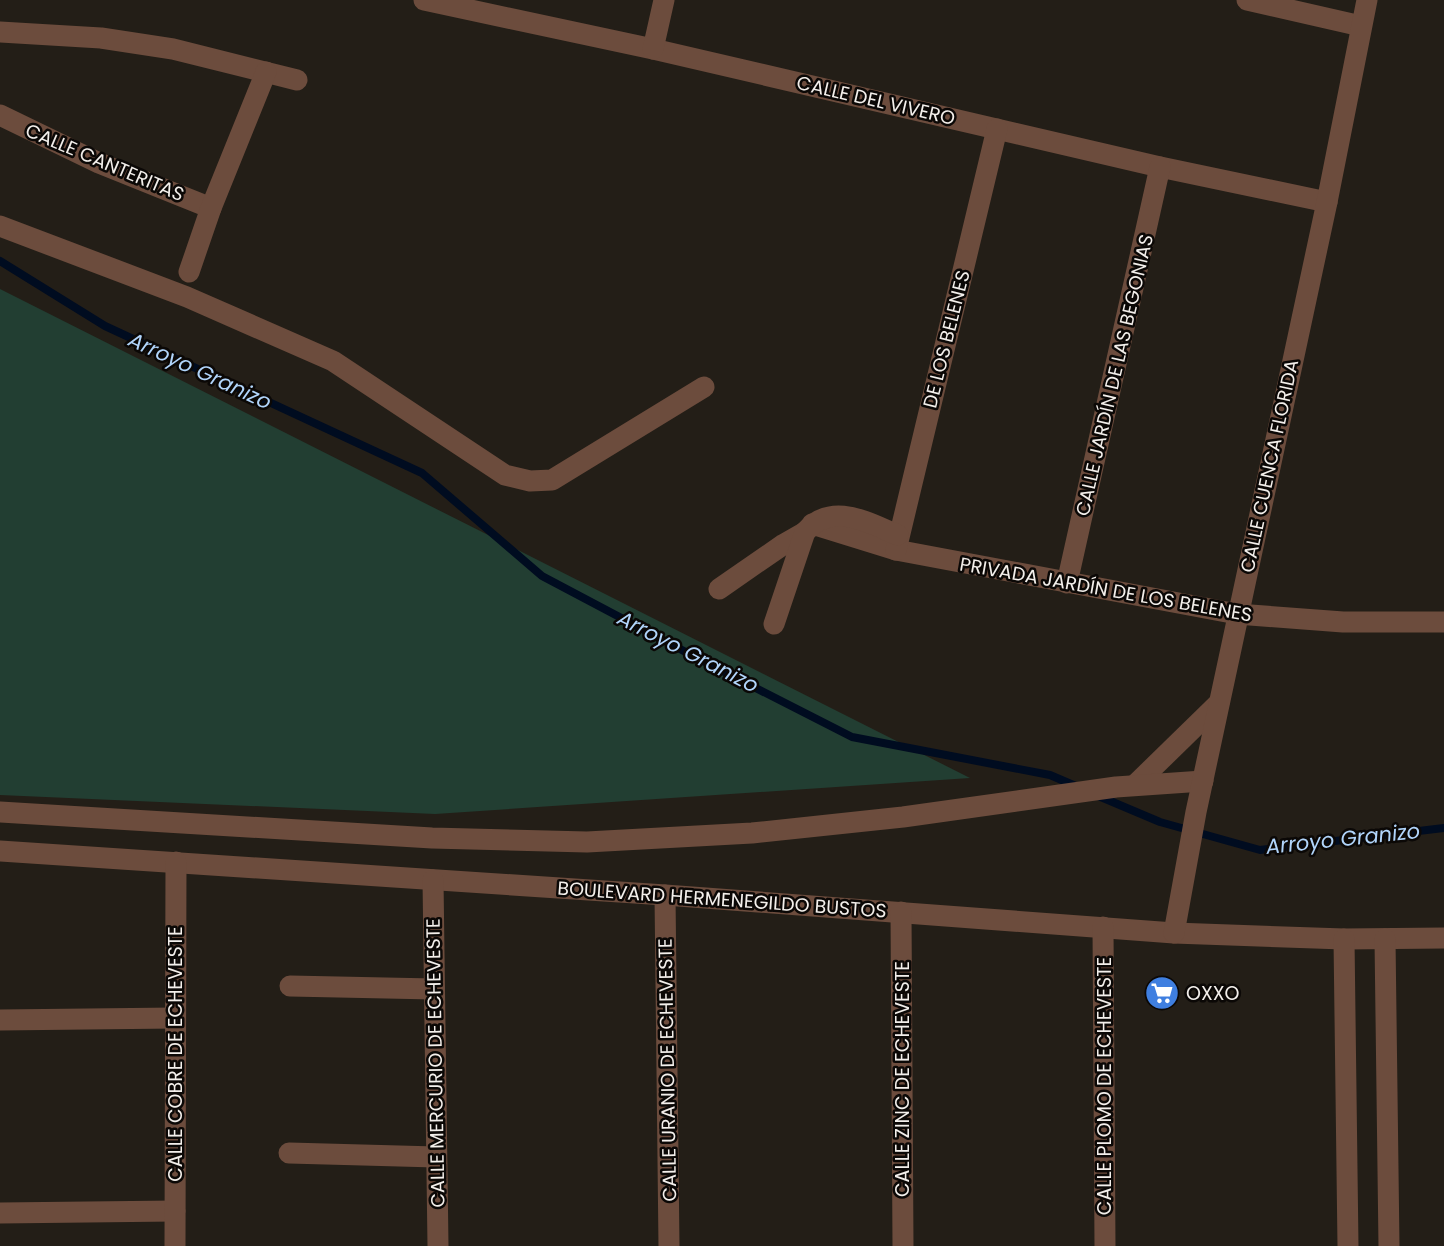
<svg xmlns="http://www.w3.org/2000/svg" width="1444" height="1246" font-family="Poppins,sans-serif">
	<rect width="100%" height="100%" fill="#231e17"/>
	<polygon fill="#223e32" points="0,289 970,778 435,814 0,795"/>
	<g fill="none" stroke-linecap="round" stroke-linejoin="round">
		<g stroke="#000c20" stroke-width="8">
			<polyline points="0,261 105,326 422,473 542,576 697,658 852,737 1050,775 1078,787"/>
			<polyline points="1096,795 1160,822 1260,850 1444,828"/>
		</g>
		<g stroke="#6c4c3d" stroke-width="21">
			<polyline points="424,0 653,49 1160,167 1327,202"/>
			<polyline points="1247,0 1361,26"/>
			<polyline points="0,32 101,38 173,49 297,80"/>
			<polyline points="653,49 664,0"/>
			<polyline points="0,115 99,163 211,208"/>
			<polyline points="0,226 187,297 333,361 505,475 530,481 552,480 704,387"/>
			<polyline points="189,272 211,208 266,72"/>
			<polyline points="812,524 896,550 1237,614 1343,622 1444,622"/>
			<polyline points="896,550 997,129"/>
			<polyline points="1067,583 1160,167"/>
			<polyline points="719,589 784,544 805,532"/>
			<path d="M774 624 805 532C832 501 866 522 898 535"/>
			<polyline points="1135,785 1219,703"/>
			<polyline points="0,812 432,838 587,842 752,833 903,817 1116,787 1203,781"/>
			<polyline points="0,851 665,895 1174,933 1344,939 1444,938"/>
			<polyline points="433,880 438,1246"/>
			<polyline points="665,895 669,1246"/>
			<polyline points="901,912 903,1246"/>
			<polyline points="1103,927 1105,1246"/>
			<polyline points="1174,933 1196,812 1327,202 1367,0"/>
			<polyline points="1344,939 1348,1246"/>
			<polyline points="1385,939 1389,1246"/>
			<polyline points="290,986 434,989"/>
			<polyline points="0,1020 175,1018"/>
			<polyline points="289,1153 436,1157"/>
			<polyline points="0,1213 175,1211"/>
			<polyline points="175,1246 176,862"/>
		</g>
	</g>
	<defs>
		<g id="supermarket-disc" transform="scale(1.75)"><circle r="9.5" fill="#3f7fe0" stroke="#0b0806"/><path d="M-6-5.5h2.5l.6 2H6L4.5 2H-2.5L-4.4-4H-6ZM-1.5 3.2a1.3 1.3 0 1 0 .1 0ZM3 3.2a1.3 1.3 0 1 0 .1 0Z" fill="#fff"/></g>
	</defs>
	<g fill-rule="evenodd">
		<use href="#supermarket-disc" x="1162" y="993"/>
	</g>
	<g text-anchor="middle" stroke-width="5" stroke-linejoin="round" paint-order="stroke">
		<g font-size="19" fill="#f3efeb" stroke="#0b0806">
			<text transform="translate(876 100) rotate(13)" y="7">CALLE DEL VIVERO</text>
			<text transform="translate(105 162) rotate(23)" y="7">CALLE CANTERITAS</text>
			<text transform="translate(946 339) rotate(-76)" y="7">DE LOS BELENES</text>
			<text transform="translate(1114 375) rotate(-77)" y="7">CALLE JARDÍN DE LAS BEGONIAS</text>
			<text transform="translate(1269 466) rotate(-78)" y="7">CALLE CUENCA FLORIDA</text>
			<text transform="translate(1106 589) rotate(10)" y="7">PRIVADA JARDÍN DE LOS BELENES</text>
			<text transform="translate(722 899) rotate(4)" y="7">BOULEVARD HERMENEGILDO BUSTOS</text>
			<text transform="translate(175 1054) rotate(-90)" y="7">CALLE COBRE DE ECHEVESTE</text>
			<text transform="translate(435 1063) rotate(-91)" y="7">CALLE MERCURIO DE ECHEVESTE</text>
			<text transform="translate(667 1070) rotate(-91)" y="7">CALLE URANIO DE ECHEVESTE</text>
			<text transform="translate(902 1079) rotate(-90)" y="7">CALLE ZINC DE ECHEVESTE</text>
			<text transform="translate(1104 1086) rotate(-90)" y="7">CALLE PLOMO DE ECHEVESTE</text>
		</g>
		<g font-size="19" fill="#f3efeb" stroke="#0b0806" text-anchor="start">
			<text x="1186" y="1000">OXXO</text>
		</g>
		<g font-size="21" font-style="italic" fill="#b1d5fb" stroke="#0b0806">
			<text transform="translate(200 371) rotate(25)" y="7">Arroyo Granizo</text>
			<text transform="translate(688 652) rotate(27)" y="7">Arroyo Granizo</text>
			<text transform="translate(1343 839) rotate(-6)" y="7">Arroyo Granizo</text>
		</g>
	</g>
</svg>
